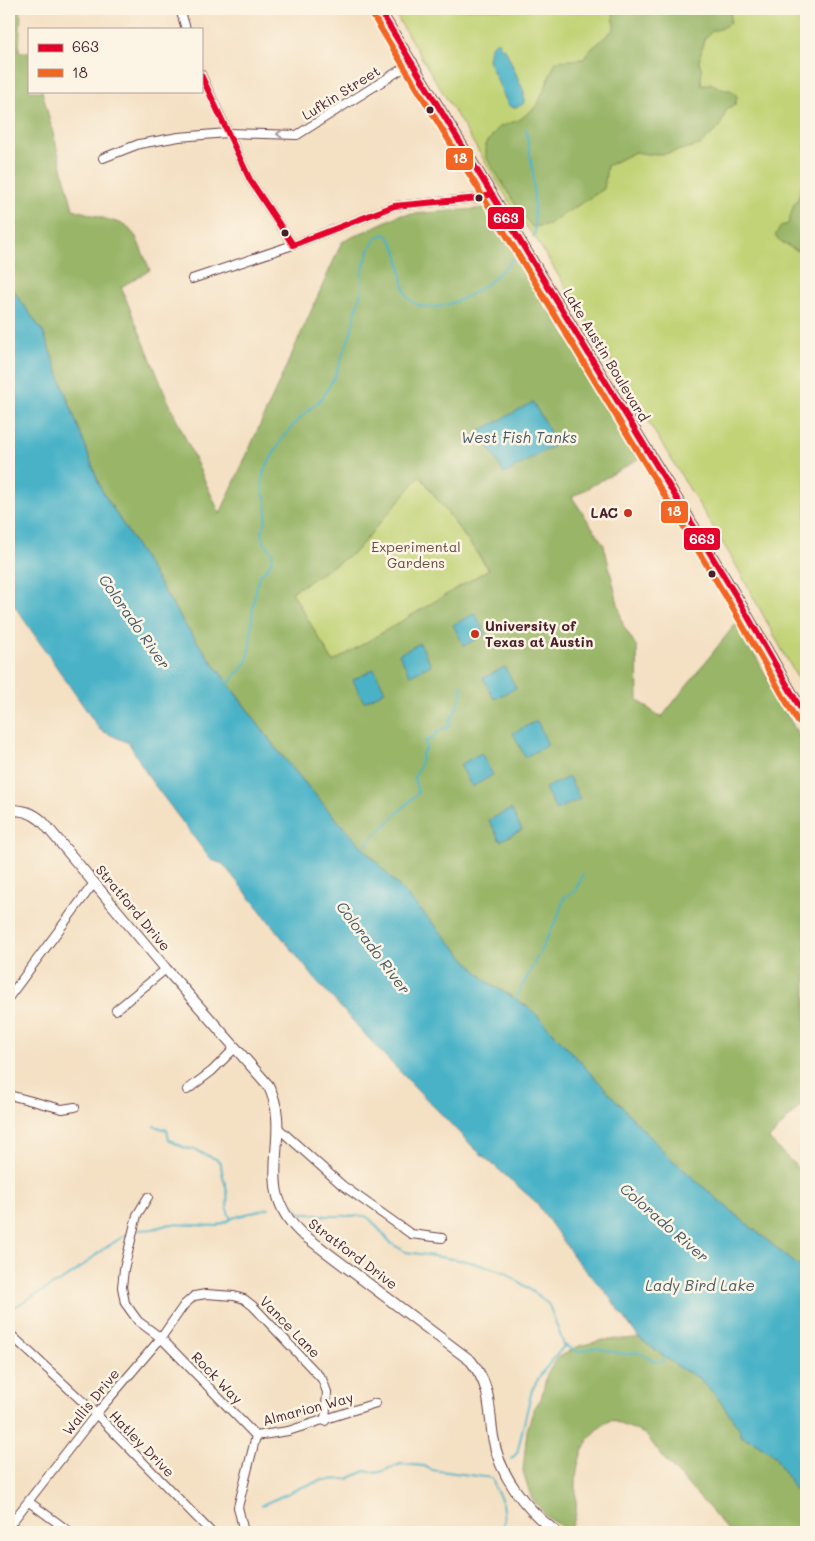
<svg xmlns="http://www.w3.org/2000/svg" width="815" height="1541" font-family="Mali,sans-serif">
	<rect width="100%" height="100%" fill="#fcf5e5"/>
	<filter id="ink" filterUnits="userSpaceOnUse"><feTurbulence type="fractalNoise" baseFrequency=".02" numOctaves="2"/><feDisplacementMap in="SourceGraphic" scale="10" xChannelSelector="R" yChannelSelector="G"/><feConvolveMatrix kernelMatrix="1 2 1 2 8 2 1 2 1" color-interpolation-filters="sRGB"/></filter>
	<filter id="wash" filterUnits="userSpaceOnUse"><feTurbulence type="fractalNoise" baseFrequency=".0096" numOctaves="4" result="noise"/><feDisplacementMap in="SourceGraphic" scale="20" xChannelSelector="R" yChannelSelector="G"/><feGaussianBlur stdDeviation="1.12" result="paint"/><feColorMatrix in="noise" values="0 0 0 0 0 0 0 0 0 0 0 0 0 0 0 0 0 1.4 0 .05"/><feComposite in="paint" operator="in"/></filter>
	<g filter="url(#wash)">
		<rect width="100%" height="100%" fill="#f4e0c3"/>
		<g fill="#c1d376" stroke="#867950">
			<polygon points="392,9 806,9 806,694 732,558 536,239 518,216"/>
			<polygon points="420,475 489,570 333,662 291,592 355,552"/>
		</g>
		<g fill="#98b567" stroke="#716a49" fill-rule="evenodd">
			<path d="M9 9H21L19 52H29V91H42L73 209 126 225 136 237 150 270 121 287 166 396 220 514 342 242 399 215 489 208 633 446 639 459 572 497 604 545 623 625 637 647 638 700 661 718 737 622 806 749V1100L769 1139 806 1176V1272L731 1211 668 1156 531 1009 486 981 329 811 279 752 185 625 101 489 43 332 11 287 9 269ZM420 476 489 569 333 662 292 592 355 552Z"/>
			<path d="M613 9H729L731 12 730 23 720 29 712 31 704 39 699 62 702 70 701 78 702 86 710 83 725 90H731L737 96C736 104 735 107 727 108L720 127 700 145 665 154H646L635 152 607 166 604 189 547 225 532 227 519 210 486 157V144L499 127 519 120 537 106 556 61 584 59 588 52 614 29Z"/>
			<polygon points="806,169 806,248 799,252 783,243 775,236 781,226 788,224 794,204 798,199"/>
			<path d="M639 1338 680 1368 699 1378 718 1398 739 1428 741 1436 755 1442 774 1455 804 1505 806 1506V1532H729L711 1510 666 1461 645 1434 611 1420C586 1434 576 1458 576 1486 575 1504 580 1516 568 1531L547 1517 531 1497 523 1471 527 1430 534 1408 541 1399 547 1374 558 1357 579 1346 603 1340Z"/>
		</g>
		<g fill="#48b2c7" stroke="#496879">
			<path d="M496 42H499L501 48 505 49 507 53 524 92V103C520 107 513 109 508 105L488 60 490 47Z"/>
			<polygon points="9,269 11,287 43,332 101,489 185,625 277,750 329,811 486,981 531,1009 668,1156 731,1211 806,1272 806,1506 804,1505 774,1455 755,1442 741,1436 739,1428 718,1398 699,1378 680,1368 639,1338 605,1291 577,1261 536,1202 474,1148 381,1052 316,980 223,864 211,860 150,779 129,743 100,730 9,598"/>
			<polygon points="533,402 557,444 504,474 480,431"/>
			<polygon points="475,613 486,634 464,646 453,625"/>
			<polygon points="420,643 431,665 410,675 399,654"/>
			<polygon points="505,667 516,688 494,699 483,678"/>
			<polygon points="374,669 385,691 364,702 353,680"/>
			<polygon points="537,721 548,745 525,757 513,733"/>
			<polygon points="481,753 493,775 472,787 460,765"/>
			<polygon points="569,777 580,799 556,810 545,788"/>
			<polygon points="511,809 522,830 500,841 489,820"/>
		</g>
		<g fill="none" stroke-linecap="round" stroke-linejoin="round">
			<g stroke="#48b2c7" stroke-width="2">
				<polyline points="526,129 533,172 535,235 533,237"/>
				<path d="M228 685 247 662 250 646 253 605 259 576 268 567 272 560 273 553 263 541 262 532 266 520 267 506 262 489 263 476 266 467 282 439 296 422 322 398 335 376 351 332 362 288V271L370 248 377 237 385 234C399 244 400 268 403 283 404 287 405 292 406 295 426 324 477 294 495 277 502 271 508 264 514 258"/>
				<path d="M361 849 418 793 414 777C419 771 422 761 422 753L426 749 425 741 431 740 436 733 451 725 449 721C457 710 463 698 462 685"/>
				<polyline points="515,1000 557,919 564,898 576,890 583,874"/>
				<path d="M154 1126 167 1130 169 1140 185 1148 197 1150 201 1153 216 1159 221 1163C221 1174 225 1181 227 1191 229 1203 224 1207 231 1219"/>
				<polyline points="294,1205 300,1213 328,1216 365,1216 370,1219 392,1244 406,1252 466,1261 505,1272 539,1296 549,1305 564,1345 578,1352 595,1348 624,1354 629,1354 638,1352 656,1362 662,1362 666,1356"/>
				<polyline points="139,1230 153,1229 170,1224 217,1226 235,1217 269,1208"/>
				<polyline points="9,1310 74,1273 102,1250 127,1234"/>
				<polyline points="511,1459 517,1453 532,1390 541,1374 564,1346"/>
				<polyline points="262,1505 302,1487 323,1480 348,1479 365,1471 377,1473 401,1464 424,1466 432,1470 492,1478 496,1490 502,1501 504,1522 501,1532"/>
			</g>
		</g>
	</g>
	<g filter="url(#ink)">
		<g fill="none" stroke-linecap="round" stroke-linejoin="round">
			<g stroke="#643c42" stroke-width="10">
				<g id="minor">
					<polyline points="180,9 186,29"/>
					<polyline points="201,74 250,180 293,245"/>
					<polyline points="103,158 139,144 179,137 227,133 297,135 413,62"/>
					<polyline points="192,279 293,245 394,206 479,198 492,194"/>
					<polyline points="9,997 94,883"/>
					<polyline points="116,1010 166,969"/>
					<polyline points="187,1090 212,1071 235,1048"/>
					<polyline points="9,1095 62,1109 75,1107"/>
					<polyline points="277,1127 342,1185 411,1234 442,1238"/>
					<polyline points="148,1197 137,1215 124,1269 122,1287 125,1303 138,1321 161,1338 256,1436"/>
					<polyline points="9,1333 96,1414 211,1532"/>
					<polyline points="256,1436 288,1431 376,1403"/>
					<polyline points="29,1502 70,1532"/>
					<polyline points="9,1526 96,1414 161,1338 184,1305 194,1296 206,1294 234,1296 244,1299 253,1306 322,1379 327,1392 325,1421"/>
					<polyline points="244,1532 238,1507 256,1436"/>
				</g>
			</g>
			<g stroke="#643c42" stroke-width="12">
				<g id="tertiary">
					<polyline points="379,9 736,596 806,718"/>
					<path d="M9 810C23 810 32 812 43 822L166 969 268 1085C295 1136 250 1186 301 1233L471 1361C492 1388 488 1406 493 1437 499 1476 526 1509 556 1532"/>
				</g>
			</g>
			<use href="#minor" stroke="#fff" stroke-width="8"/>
			<use href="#tertiary" stroke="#fff" stroke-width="10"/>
			<g stroke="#fcf5e5" stroke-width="10">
				<g id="bus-1">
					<polyline points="379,9 736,596 806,718"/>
					<polyline points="201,75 250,180 293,245 394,206 479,198 492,194"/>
				</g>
			</g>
			<g stroke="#fcf5e5" stroke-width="10">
				<polyline id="bus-2" points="372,14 728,600 798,722"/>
			</g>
			<use href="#bus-1" stroke="#e4002b" stroke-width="6"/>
			<use href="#bus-2" stroke="#f26522" stroke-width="6"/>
		</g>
		<defs><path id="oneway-chevron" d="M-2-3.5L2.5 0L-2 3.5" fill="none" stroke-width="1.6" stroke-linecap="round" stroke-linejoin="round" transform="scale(1.25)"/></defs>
		<use stroke="#ae9aa0" href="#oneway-chevron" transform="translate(280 134) rotate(-178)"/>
	</g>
	<g fill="#4a1f2b" stroke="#fcf5e5" stroke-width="2">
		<circle cx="430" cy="110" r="4.5"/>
		<circle cx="479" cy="198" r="4.5"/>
		<circle cx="285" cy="233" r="4.5"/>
		<circle cx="712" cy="574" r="4.5"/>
	</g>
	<g fill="#c8321e" stroke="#fcf5e5" stroke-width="2">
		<circle cx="628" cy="513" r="5"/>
		<circle cx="475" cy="634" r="5"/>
	</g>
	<g text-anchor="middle" stroke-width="5" stroke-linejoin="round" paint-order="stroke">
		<g font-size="14" fill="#4a1f2b" stroke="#fcf5e5">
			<text transform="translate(341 93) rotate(-32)" y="5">Lufkin Street</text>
			<text transform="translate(606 355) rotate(59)" y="5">Lake Austin Boulevard</text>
			<text transform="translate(133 908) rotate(50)" y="5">Stratford Drive</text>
			<text transform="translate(353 1254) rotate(37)" y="5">Stratford Drive</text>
			<text transform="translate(290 1327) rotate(46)" y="5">Vance Lane</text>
			<text transform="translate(217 1378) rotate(46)" y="5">Rock Way</text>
			<text transform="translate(91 1402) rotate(-51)" y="5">Wallis Drive</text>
			<text transform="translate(308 1409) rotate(-15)" y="5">Almarion Way</text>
			<text transform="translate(142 1444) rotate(46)" y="5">Hatley Drive</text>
		</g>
		<g font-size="14" font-weight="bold" fill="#4a1f2b" stroke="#fcf5e5" text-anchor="end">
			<text x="618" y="518">LAC</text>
			<text x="485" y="631" text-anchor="start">University of<tspan x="485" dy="16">Texas at Austin</tspan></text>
		</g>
		<g font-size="14" fill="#684c3e" stroke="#fcf5e5">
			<text x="416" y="552">Experimental<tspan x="416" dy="16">Gardens</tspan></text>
		</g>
		<g font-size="15" font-style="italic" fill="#495a69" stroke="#fcf5e5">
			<text x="519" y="443">West Fish Tanks</text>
			<text transform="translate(134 622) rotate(55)" y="5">Colorado River</text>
			<text transform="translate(373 948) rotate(53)" y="5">Colorado River</text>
			<text transform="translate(664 1223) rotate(41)" y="5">Colorado River</text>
			<text x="700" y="1291">Lady Bird Lake</text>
		</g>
	</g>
	<g stroke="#fcf5e5" stroke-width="2">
		<rect x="445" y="147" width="29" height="24" rx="5" fill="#f26522"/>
		<rect x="487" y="206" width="38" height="24" rx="5" fill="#e4002b"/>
		<rect x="660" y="500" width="29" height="24" rx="5" fill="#f26522"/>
		<rect x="683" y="527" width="38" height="24" rx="5" fill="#e4002b"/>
	</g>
	<g font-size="14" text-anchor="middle" font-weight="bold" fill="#fff">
		<text x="460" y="163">18</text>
		<text x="506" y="223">663</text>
		<text x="674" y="516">18</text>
		<text x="702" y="544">663</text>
	</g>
	<rect width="815" height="1541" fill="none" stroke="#fcf5e5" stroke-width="30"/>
	<rect x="28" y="28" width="175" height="65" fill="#fcf5e5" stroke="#b59f9b"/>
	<rect x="38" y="44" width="25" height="8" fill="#e4002b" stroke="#b59f9b"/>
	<text x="72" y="52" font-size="15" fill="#4a1f2b">663</text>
	<rect x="38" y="69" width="25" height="8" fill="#f26522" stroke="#b59f9b"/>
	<text x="72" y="78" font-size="15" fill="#4a1f2b">18</text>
</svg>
